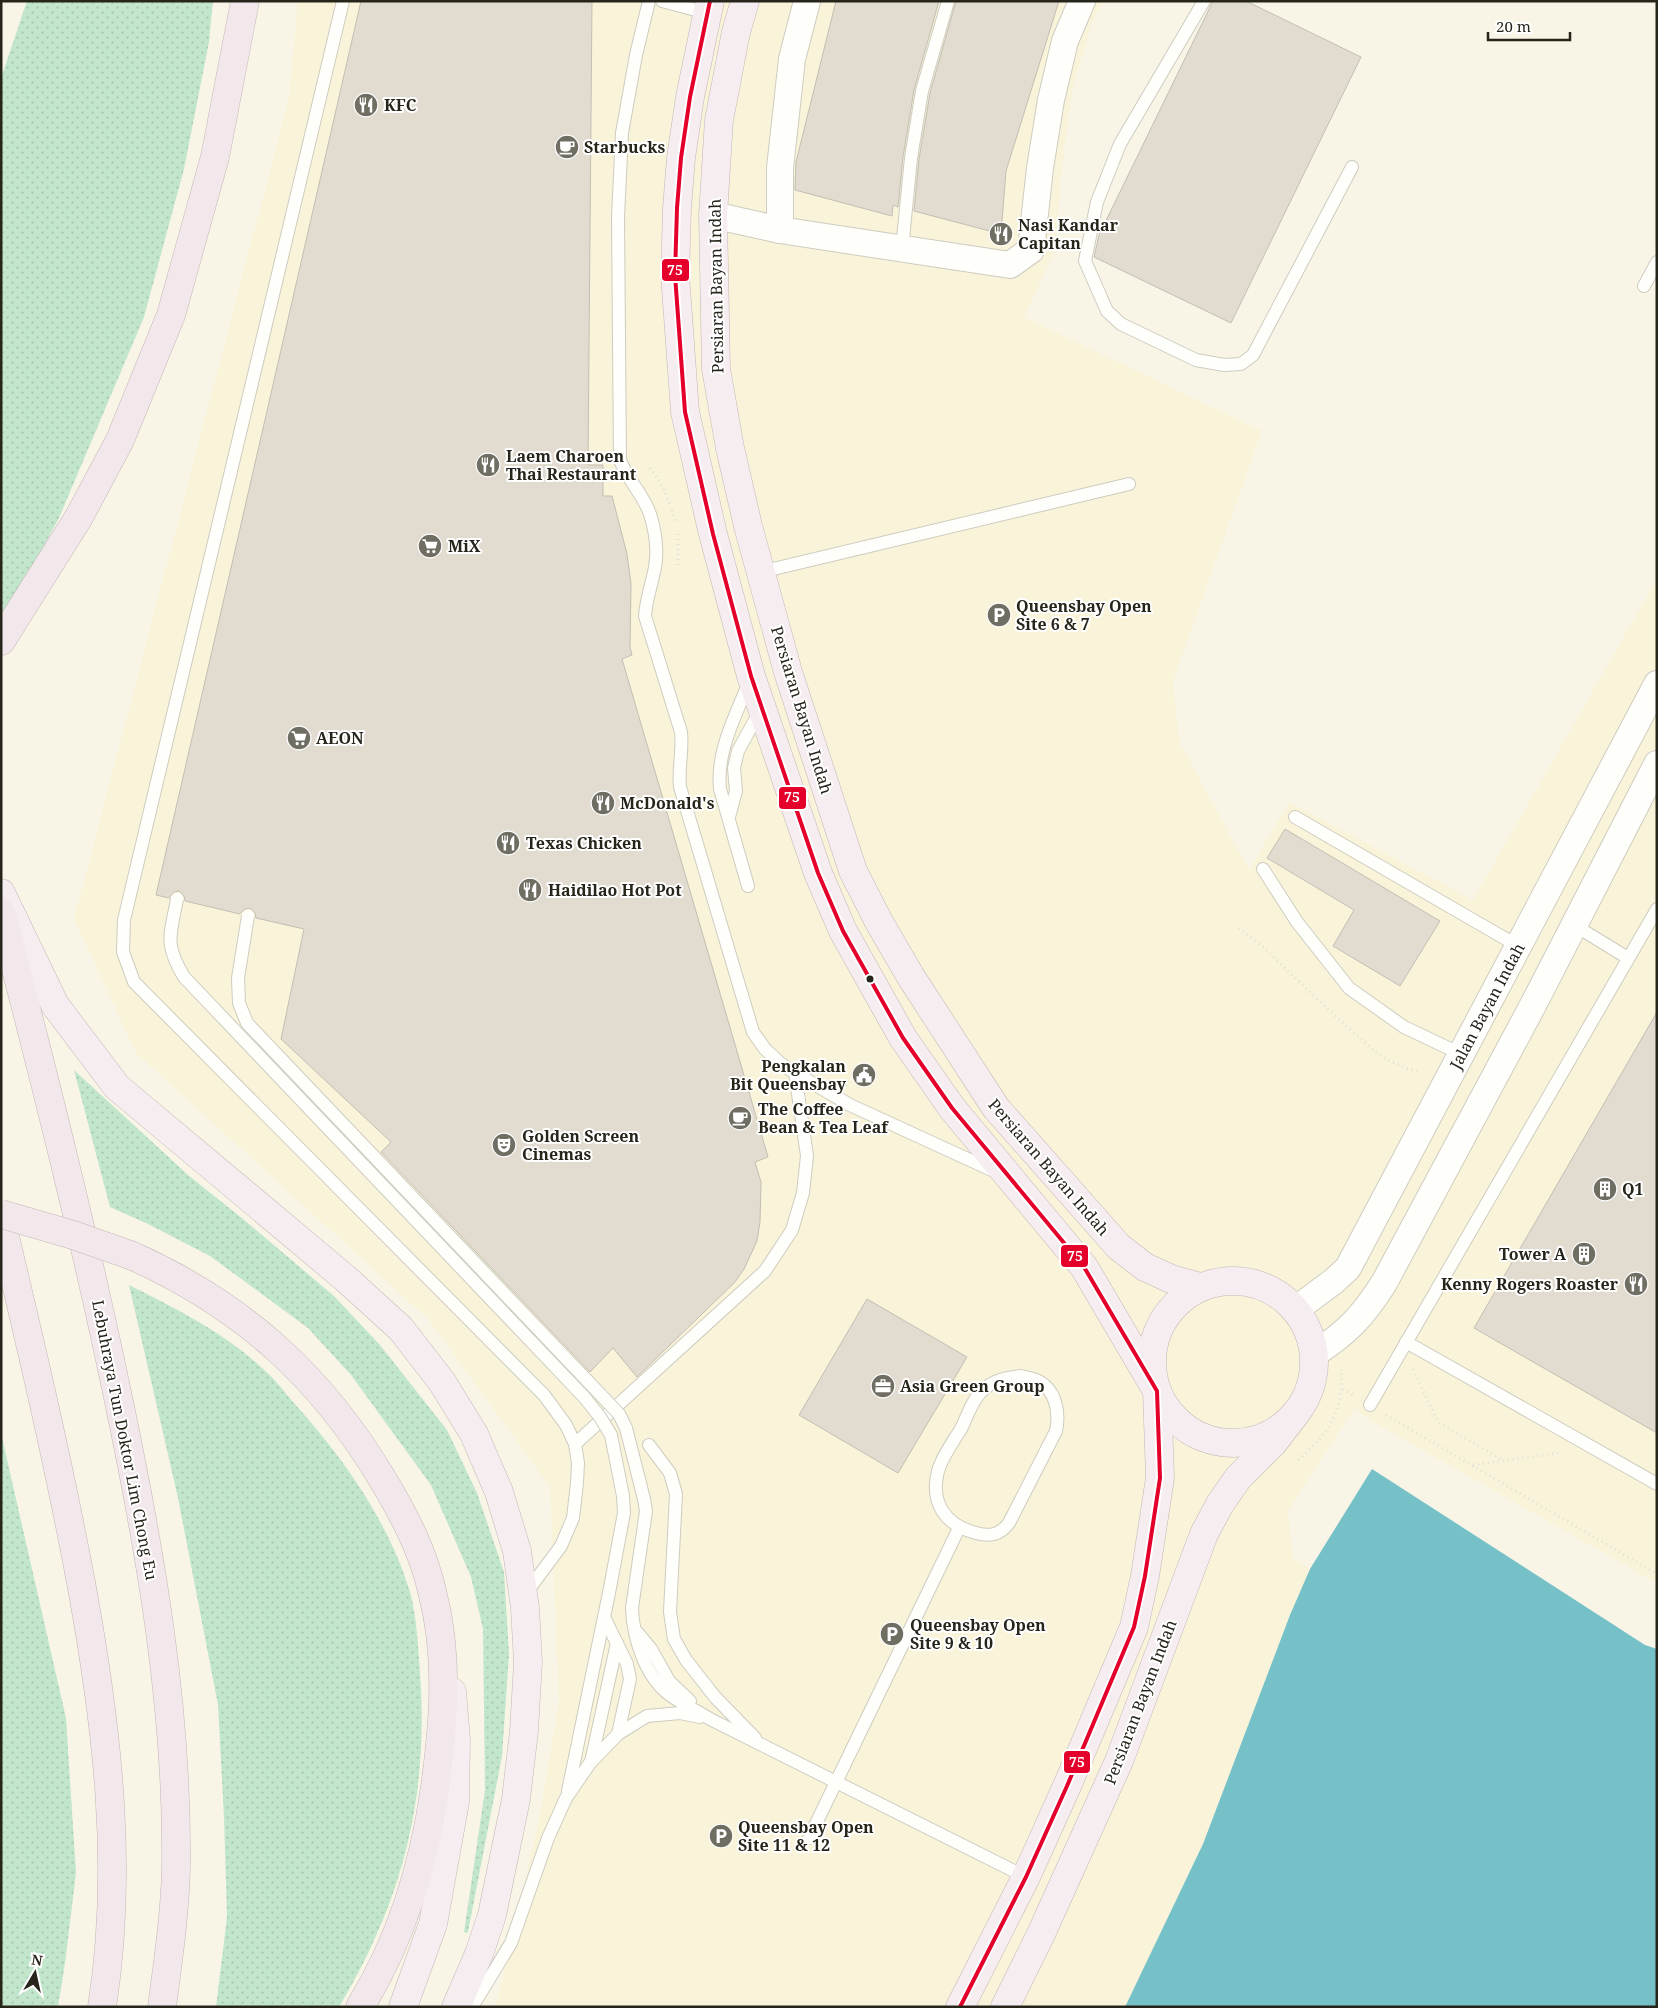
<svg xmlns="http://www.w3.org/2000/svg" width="1658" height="2008" font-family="'Noto Serif',serif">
	<defs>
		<pattern id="grass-dots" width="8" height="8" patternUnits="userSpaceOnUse" patternTransform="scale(1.25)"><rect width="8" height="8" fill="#c2e6cc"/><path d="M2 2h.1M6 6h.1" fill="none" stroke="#a7c5af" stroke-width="1.8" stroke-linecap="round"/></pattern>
	</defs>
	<rect width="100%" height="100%" fill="#f8f5e7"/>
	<polygon fill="#f9f3d9" points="298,1 1103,1 1092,23 1072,91 1060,185 1056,248 1024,317 1262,431 1173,681 1179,741 1249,870 1289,802 1473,900 1657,579 1657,1583 1375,1423 1354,1409 1288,1511 1293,1558 1310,1569 1290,1615 1203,1844 1125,2007 496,2007 539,1819 559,1702 550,1487 428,1319 136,1053 74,919 289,98"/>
	<g fill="url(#grass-dots)">
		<polygon points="27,1 213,1 209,42 184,169 144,317 59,518 1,625 1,78"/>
		<polygon points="74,1070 188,1175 243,1219 334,1296 380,1345 447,1430 477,1493 504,1572 509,1654 502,1756 468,1932 466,1933 464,1932 485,1790 483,1629 471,1577 431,1485 351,1375 308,1328 210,1256 148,1224 110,1207"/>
		<path d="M129 1285C175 1308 223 1332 261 1367 273 1377 283 1390 293 1402 342 1456 388 1520 410 1592 417 1618 418 1646 420 1673 429 1797 403 1900 339 2007H216L227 1917 224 1817 218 1705 178 1498Z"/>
		<polygon points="1,1433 66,1718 76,1873 65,1963 58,2007 1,2007"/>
	</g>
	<polygon fill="#76c1c8" points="1372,1469 1645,1645 1657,1649 1657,2007 1125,2007 1203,1844 1290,1615 1310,1569"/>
	<g fill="#e1dbd0" stroke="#c3beb3">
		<polygon points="361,1 592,1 588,465 603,465 603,496 612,496 627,554 631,584 630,647 632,655 622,659 768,1157 755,1162 761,1182 760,1222 757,1241 744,1269 735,1282 637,1377 613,1348 590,1372 381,1152 391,1142 281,1039 304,929 256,918 255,913 250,908 245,909 240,914 185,901 184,896 179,891 174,892 169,898 156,895"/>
		<polygon points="836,1 939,1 914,90 903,157 898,207 893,205 892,216 795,190 796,162"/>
		<polygon points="956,1 1059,1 1006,171 1001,234 914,211 919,159 930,93"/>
		<polygon points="1213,1 1246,1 1361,57 1231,323 1094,257 1099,235"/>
		<polygon points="1285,829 1440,921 1400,986 1333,946 1354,910 1267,858"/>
		<polygon points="1657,1012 1657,1433 1474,1328"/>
		<polygon points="867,1299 967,1357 898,1473 799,1415"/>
	</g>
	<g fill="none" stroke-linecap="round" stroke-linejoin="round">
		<g stroke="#ceccc0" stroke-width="14">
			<g id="service">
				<polyline points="343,1 124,920 123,952 134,982 544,1395 566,1425 575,1444 578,1463 577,1483 573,1518 561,1546 526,1593"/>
				<path d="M649 1 636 55 622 133 618 217 620 460C627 479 643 494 650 514 655 530 658 550 655 567 652 584 646 599 645 616L681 732C683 751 678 769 680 787L753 1032 765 1049 780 1063 795 1073 850 1105 996 1172"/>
				<polyline points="662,1 707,13"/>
				<polyline points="1204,1 1120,144 1097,202 1085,261 1107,311 1121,324 1196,360 1224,365 1241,364 1253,355 1352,167"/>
				<polyline points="902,249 911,158 922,91 948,1"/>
				<polyline points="1644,286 1657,262"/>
				<polyline points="761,572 1129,484"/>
				<polyline points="729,817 736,791 734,768 738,751 761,709"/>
				<polyline points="1295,817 1518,946"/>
				<polyline points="1263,869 1297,922 1349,988 1404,1027 1461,1054"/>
				<path d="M748 886 720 789C716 751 736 715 750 680"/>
				<polyline points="1574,925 1628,958"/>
				<polyline points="1406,1342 1657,1484"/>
				<path d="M1020 1376C1025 1377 1032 1378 1036 1380 1056 1389 1060 1412 1056 1431L1009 1523C1000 1535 990 1537 976 1533 945 1525 930 1503 938 1471 942 1456 954 1441 962 1427 967 1416 973 1399 982 1391 993 1380 1006 1378 1020 1376Z"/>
				<polyline points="1370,1405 1657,909"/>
				<polyline points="575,1444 765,1271 792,1230 803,1193 807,1156 795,1073"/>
				<polyline points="649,1445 670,1473 676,1494 670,1612 674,1639 686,1660 715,1697 755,1738"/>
				<path d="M632 1608C633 1637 645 1677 670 1695 682 1704 697 1711 710 1719L1026 1877"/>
				<polyline points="605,1619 627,1664 630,1679 618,1734"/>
				<polyline points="637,1632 651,1649 669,1681 690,1701"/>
				<polyline points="591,1762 617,1643"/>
				<polyline points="568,1791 609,1593"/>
				<polyline points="809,1838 959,1528"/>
				<polyline points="472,2007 511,1943 548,1838 566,1798 590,1763 618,1734 647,1716 680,1713 700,1717"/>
			</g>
		</g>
		<g stroke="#ceccc0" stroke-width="28">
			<g id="minor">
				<polyline points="713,215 780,230 1010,265 1031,250 1040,168 1051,100 1065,41 1082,1"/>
				<polyline points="780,230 780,168 792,59 807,1"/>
				<polyline points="1295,1310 1334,1281 1348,1268 1657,684"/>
				<path d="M1314 1354C1347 1333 1363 1316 1384 1283L1532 1007 1657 764"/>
			</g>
		</g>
		<g stroke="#c4b5b6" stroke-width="29">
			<g id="primary">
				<polyline points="710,1 690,97 681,158 677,208 675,275 685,412 713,534 751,676 818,873 843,931 903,1038 952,1108 1084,1267 1157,1391 1160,1478 1145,1576 1134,1627 1067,1786 1026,1877 960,2007"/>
				<polyline points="745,1 736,32 719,120 713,215 716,369 730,448 748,526 788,672 853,871 879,922 911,977 996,1108 1119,1247 1145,1267 1171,1279 1200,1287"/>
				<polyline points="1,893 55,1005 117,1087 345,1278 401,1329 442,1382 474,1434 499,1492 517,1551 525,1608 528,1662 524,1731 516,1799 492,1915 479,1954 456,2007"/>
				<circle cx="1233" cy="1362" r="81"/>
				<polyline points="403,2007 433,1924 455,1802 456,1740 452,1692"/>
				<polyline points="1005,2007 1041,1934 1119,1761 1204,1534 1220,1504 1238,1478 1273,1443 1297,1412"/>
			</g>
		</g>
		<g stroke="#c4b5b6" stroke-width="29">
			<g id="trunk">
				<polyline points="1,641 79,517 120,440 171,315 215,157 245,1"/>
				<path d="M1 912C44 1075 85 1238 119 1402 151 1555 178 1710 176 1868 175 1914 168 1961 162 2007"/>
				<path d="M1 1220C30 1342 59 1464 82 1588 107 1726 124 1867 102 2007"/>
				<path d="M133 1256C243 1306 321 1376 383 1480 404 1515 423 1551 432 1591 449 1656 444 1721 435 1787 424 1866 402 1939 360 2007"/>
			</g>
		</g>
		<g stroke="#e1e0db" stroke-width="3" stroke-dasharray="1 4" stroke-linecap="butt">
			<polyline points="650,468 660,481 670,504"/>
			<polyline points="672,510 676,523"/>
			<polyline points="678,534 678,565"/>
			<polyline points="1239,928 1264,948 1336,1017 1382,1057 1406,1068 1421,1072"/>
			<polyline points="1413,1369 1438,1422 1504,1461"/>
			<polyline points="1343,1389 1353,1395"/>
			<polyline points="1386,1415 1657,1574"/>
			<path d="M1298 1460C1329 1433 1344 1412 1341 1369"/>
			<polyline points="1473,1465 1559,1453"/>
		</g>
		<use href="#service" stroke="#fefefb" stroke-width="12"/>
		<use href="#minor" stroke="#fefefb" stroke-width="26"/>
		<use href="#primary" stroke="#f5edf0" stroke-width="28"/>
		<use href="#trunk" stroke="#f2e8ec" stroke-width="28"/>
		<g stroke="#ceccc0" stroke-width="14" stroke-linecap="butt">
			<g id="service-bridge">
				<path d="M177 899C170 937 164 943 184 977L585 1398 600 1417 611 1435 623 1496 624 1513 609 1593"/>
				<polyline points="248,916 238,978 239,1003 247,1023 619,1414 626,1428 644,1499 646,1511 632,1608"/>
			</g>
		</g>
		<g stroke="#c4b5b6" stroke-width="29" stroke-linecap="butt">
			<polyline id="trunk-bridge" points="1,1214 73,1235 133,1256"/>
		</g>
		<use href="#service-bridge" stroke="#fefefb" stroke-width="12"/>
		<use href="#trunk-bridge" stroke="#f2e8ec" stroke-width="28"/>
		<g stroke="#fff" stroke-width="8">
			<polyline id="bus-1" points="710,1 690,97 681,158 677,208 675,275 685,412 713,534 751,676 818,873 843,931 903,1038 952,1108 1084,1267 1157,1391 1160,1478 1145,1576 1134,1627 1067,1786 1026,1877 960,2007"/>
		</g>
		<use href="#bus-1" stroke="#e4002b" stroke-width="4"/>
	</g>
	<defs>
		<g id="restaurant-disc" transform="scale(1.25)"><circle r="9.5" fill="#706d62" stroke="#fff"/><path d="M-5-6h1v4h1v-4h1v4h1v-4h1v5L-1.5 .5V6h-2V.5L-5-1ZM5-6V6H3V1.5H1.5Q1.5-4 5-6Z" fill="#fff"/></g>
		<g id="cafe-disc" transform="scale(1.25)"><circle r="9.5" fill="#706d62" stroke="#fff"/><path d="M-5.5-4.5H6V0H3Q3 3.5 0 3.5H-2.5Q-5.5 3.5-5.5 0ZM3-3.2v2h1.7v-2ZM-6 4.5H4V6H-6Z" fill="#fff"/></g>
		<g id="supermarket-disc" transform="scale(1.25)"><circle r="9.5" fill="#706d62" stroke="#fff"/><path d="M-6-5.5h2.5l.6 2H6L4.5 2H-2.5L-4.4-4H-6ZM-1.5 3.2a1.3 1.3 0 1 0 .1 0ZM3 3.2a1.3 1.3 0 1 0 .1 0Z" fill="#fff"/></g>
		<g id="parking-disc" transform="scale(1.25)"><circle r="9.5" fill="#706d62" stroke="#fff"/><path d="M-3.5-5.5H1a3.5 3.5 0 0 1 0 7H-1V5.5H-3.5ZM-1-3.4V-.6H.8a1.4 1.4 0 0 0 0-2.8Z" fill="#fff"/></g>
		<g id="civic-disc" transform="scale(1.25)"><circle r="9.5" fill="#706d62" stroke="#fff"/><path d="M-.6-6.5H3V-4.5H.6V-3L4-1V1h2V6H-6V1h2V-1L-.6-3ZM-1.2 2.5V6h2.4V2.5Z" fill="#fff"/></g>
		<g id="theatre-disc" transform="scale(1.25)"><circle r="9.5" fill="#706d62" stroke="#fff"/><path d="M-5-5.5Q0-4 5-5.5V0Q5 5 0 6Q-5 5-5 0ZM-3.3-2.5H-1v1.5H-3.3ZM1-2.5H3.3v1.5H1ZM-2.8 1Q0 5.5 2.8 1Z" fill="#fff"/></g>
		<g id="building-disc" transform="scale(1.25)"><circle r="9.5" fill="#706d62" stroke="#fff"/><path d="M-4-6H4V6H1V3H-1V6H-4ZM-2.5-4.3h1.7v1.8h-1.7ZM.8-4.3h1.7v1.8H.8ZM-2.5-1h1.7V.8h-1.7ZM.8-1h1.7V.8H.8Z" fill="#fff"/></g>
		<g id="office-disc" transform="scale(1.25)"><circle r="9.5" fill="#706d62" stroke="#fff"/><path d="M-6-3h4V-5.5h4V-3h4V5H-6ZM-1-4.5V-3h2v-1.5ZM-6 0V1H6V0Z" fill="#fff"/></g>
	</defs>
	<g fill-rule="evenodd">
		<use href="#restaurant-disc" x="366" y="105"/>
		<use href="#cafe-disc" x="567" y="147"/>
		<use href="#restaurant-disc" x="1001" y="234"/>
		<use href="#restaurant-disc" x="488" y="465"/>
		<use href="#supermarket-disc" x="430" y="546"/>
		<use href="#parking-disc" x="999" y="615"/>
		<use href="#supermarket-disc" x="299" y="738"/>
		<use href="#restaurant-disc" x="603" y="803"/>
		<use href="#restaurant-disc" x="508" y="843"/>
		<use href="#restaurant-disc" x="530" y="890"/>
		<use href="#civic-disc" x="864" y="1075"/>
		<use href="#cafe-disc" x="740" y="1118"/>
		<use href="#theatre-disc" x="504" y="1145"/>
		<use href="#building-disc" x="1605" y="1189"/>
		<use href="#building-disc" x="1584" y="1254"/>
		<use href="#restaurant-disc" x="1636" y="1284"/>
		<use href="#office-disc" x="883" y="1386"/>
		<use href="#parking-disc" x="892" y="1634"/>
		<use href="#parking-disc" x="721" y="1836"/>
	</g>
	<circle fill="#27241a" stroke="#fff" stroke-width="2" cx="870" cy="979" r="4.5"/>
	<g text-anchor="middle" stroke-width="4" stroke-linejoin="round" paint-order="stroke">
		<g font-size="16" font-weight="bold" fill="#27241a" stroke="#fff" text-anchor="start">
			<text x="384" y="111">KFC</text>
			<text x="584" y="153">Starbucks</text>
			<text x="1018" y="231">Nasi Kandar<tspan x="1018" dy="18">Capitan</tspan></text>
			<text x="506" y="462">Laem Charoen<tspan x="506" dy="18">Thai Restaurant</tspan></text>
			<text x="448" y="552">MiX</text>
			<text x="1016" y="612">Queensbay Open<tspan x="1016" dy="18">Site 6 &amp; 7</tspan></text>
			<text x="316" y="744">AEON</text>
			<text x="620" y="809">McDonald's</text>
			<text x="526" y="849">Texas Chicken</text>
			<text x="548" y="896">Haidilao Hot Pot</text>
			<text x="846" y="1072" text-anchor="end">Pengkalan<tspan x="846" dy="18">Bit Queensbay</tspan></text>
			<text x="758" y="1115">The Coffee<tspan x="758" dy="18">Bean &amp; Tea Leaf</tspan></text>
			<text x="522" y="1142">Golden Screen<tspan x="522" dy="18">Cinemas</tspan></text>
			<text x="1622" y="1195">Q1</text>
			<text x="1566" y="1260" text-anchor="end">Tower A</text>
			<text x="1618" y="1290" text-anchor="end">Kenny Rogers Roaster</text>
			<text x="900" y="1392">Asia Green Group</text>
			<text x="910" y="1631">Queensbay Open<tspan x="910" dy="18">Site 9 &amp; 10</tspan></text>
			<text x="738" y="1833">Queensbay Open<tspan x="738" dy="18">Site 11 &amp; 12</tspan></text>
		</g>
		<g font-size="16" fill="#27241a" stroke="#fff">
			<text transform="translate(716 286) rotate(-91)" y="6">Persiaran Bayan Indah</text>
			<text transform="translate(802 710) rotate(73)" y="6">Persiaran Bayan Indah</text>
			<text transform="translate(1487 1006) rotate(-62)" y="6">Jalan Bayan Indah</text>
			<text transform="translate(1049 1167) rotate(49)" y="6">Persiaran Bayan Indah</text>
			<text transform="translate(125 1440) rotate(79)" y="6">Lebuhraya Tun Doktor Lim Chong Eu</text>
			<text transform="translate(1140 1702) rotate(-69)" y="6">Persiaran Bayan Indah</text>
		</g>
	</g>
	<g stroke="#fff" stroke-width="2">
		<rect x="661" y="258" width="29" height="24" rx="5" fill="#e4002b"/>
		<rect x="778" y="786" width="29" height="24" rx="5" fill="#e4002b"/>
		<rect x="1060" y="1244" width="29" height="24" rx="5" fill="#e4002b"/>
		<rect x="1063" y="1750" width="28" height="24" rx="5" fill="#e4002b"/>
	</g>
	<g font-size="14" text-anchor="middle" font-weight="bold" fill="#fff">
		<text x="675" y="275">75</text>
		<text x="792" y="802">75</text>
		<text x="1075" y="1261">75</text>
		<text x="1077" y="1767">75</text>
	</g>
	<rect width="1658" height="2008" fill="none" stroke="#27241a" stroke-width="5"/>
	<g transform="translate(35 1973) rotate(9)" stroke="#ffffff" stroke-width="4" paint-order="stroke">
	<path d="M0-4L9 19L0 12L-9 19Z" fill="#27241a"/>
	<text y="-8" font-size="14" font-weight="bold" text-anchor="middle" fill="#27241a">N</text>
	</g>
	<path d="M1488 32v8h82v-8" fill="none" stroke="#27241a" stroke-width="2.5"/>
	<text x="1496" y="32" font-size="15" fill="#27241a" stroke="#ffffff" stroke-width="4" paint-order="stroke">20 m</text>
</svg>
